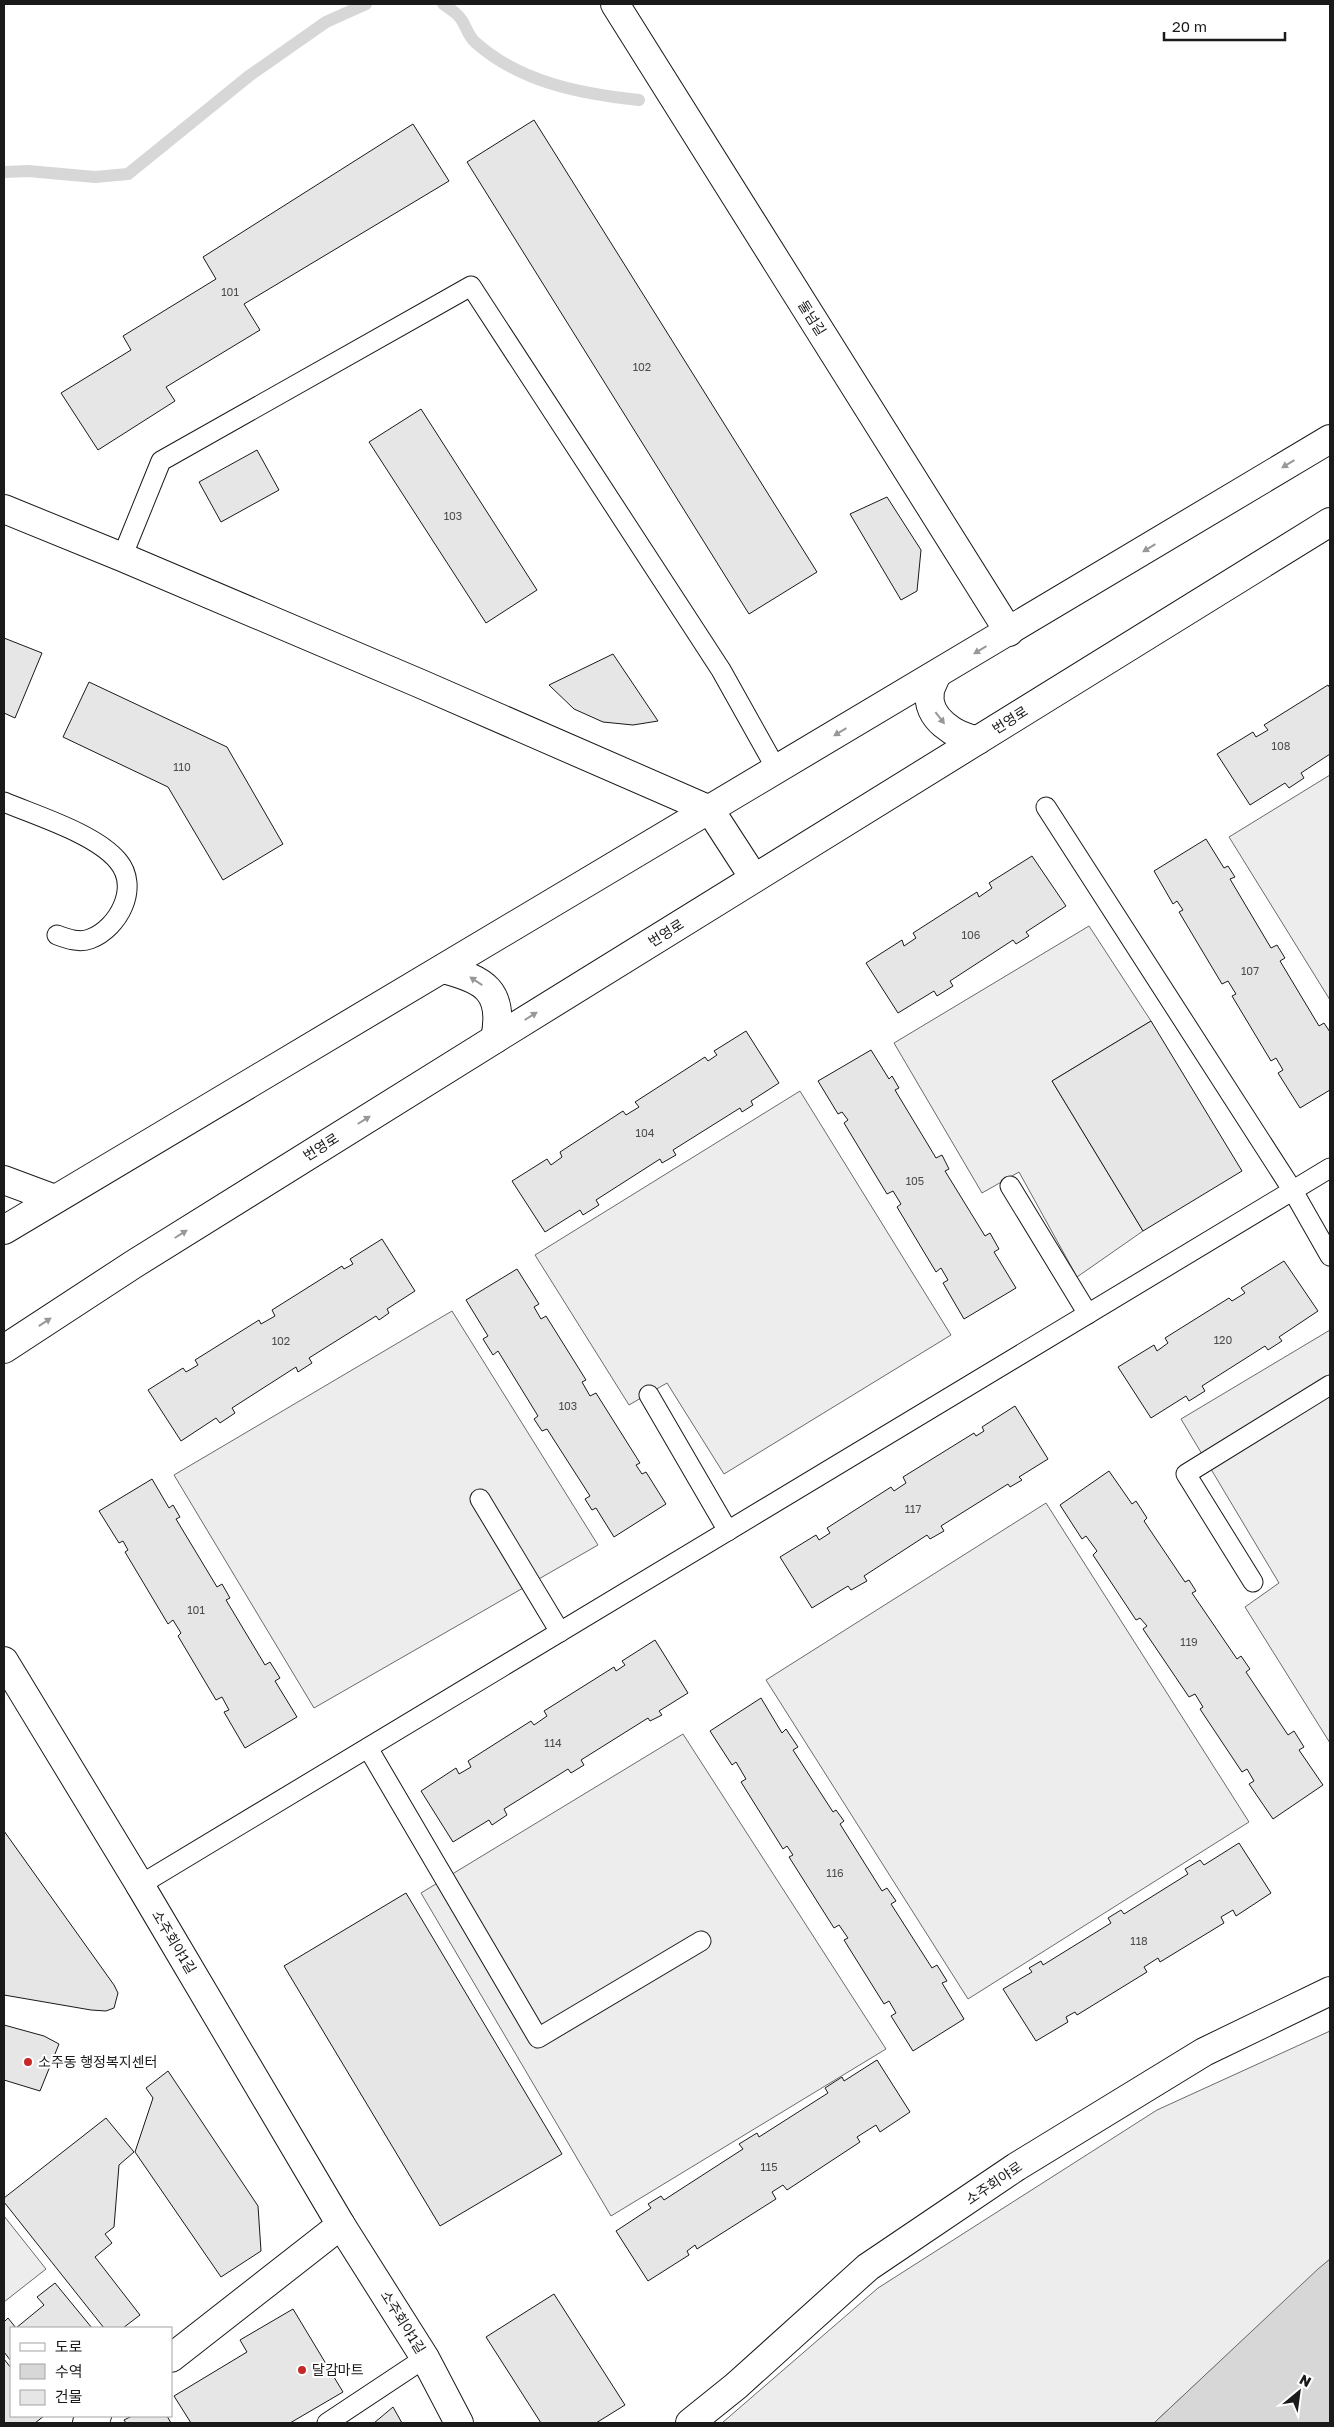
<svg xmlns="http://www.w3.org/2000/svg" width="1334" height="2427" font-family="'Golos Text','Noto Sans KR',sans-serif">
	<rect width="100%" height="100%" fill="#fff"/>
	<g fill="#ededed" stroke="#6a6a6a">
		<polygon points="1330,775 1330,1000 1229,837"/>
		<polygon points="1089,926 1151,1021 1052,1081 1143,1231 1077,1277 1019,1172 982,1193 894,1043"/>
		<polygon points="800,1091 951,1335 724,1474 667,1383 629,1405 535,1255"/>
		<polygon points="452,1311 598,1545 314,1708 174,1475"/>
		<polygon points="1330,1330 1330,1743 1245,1607 1279,1583 1181,1419"/>
		<polygon points="1046,1503 1249,1822 968,1999 766,1680"/>
		<polygon points="683,1734 886,2049 611,2216 421,1893"/>
		<polygon points="1330,2031 1330,2259 1154,2423 722,2423 878,2288 1157,2110"/>
		<polygon points="4,2216 46,2269 4,2302"/>
	</g>
	<polygon fill="#d7d7d7" stroke="#6a6a6a" points="1330,2259 1330,2423 1154,2423 1318,2269"/>
	<g fill="none" stroke-linecap="round" stroke-linejoin="round">
		<g stroke="#d7d7d7" stroke-width="12">
			<path d="M443 4C449 8 457 13 461 19 466 26 468 36 475 42 519 82 581 94 639 100"/>
			<polyline points="4,172 28,171 95,177 128,174 249,76 326,22 366,4"/>
		</g>
	</g>
	<g fill="#e6e6e6" stroke="#1a1a1a">
		<polygon points="534,120 817,572 749,614 467,162"/>
		<polygon points="413,124 449,181 244,304 260,330 166,387 175,401 98,450 61,393 131,350 123,336 216,279 203,257"/>
		<polygon points="421,409 537,590 486,623 369,442"/>
		<polygon points="257,450 279,490 221,522 199,482"/>
		<polygon points="887,497 921,550 917,591 901,600 850,514"/>
		<polygon points="4,638 42,653 15,718 4,713"/>
		<polygon points="613,654 658,721 633,725 603,722 574,709 549,685"/>
		<polygon points="89,682 227,747 283,844 223,880 168,787 63,737"/>
		<polygon points="1328,685 1330,688 1330,754 1301,773 1304,778 1289,788 1285,783 1250,805 1217,754 1253,732 1256,737 1268,730 1264,725"/>
		<polygon points="1206,839 1224,868 1228,866 1235,877 1230,879 1271,948 1277,945 1285,958 1280,961 1319,1026 1324,1023 1330,1032 1330,1090 1300,1108 1278,1073 1283,1070 1276,1058 1271,1061 1232,996 1236,994 1228,981 1222,984 1179,912 1183,910 1177,901 1173,904 1154,871"/>
		<polygon points="1032,856 1066,906 1026,932 1029,936 1016,944 1013,940 950,981 953,986 937,996 934,991 898,1013 866,963 902,940 904,946 916,938 913,933 977,892 979,897 992,888 989,883"/>
		<polygon points="1151,1021 1242,1171 1143,1231 1052,1081"/>
		<polygon points="746,1031 779,1083 751,1101 753,1105 742,1112 740,1108 673,1150 676,1155 662,1163 660,1159 596,1200 599,1205 583,1215 580,1210 545,1232 512,1181 547,1159 551,1165 562,1157 560,1152 623,1111 626,1115 639,1107 635,1102 705,1057 708,1061 717,1055 714,1051"/>
		<polygon points="871,1050 889,1079 892,1076 899,1088 895,1090 936,1158 942,1155 949,1169 945,1171 985,1236 990,1233 999,1249 994,1252 1016,1288 964,1319 943,1283 948,1280 941,1268 936,1272 897,1207 901,1204 893,1191 887,1194 844,1123 848,1120 842,1112 838,1114 818,1081"/>
		<polygon points="382,1239 415,1291 387,1309 389,1313 379,1320 376,1316 309,1358 312,1363 298,1372 296,1367 232,1408 235,1413 220,1423 216,1418 181,1441 148,1390 183,1368 186,1372 198,1365 195,1360 259,1320 261,1324 275,1316 272,1310 342,1266 344,1269 353,1264 350,1259"/>
		<polygon points="1284,1261 1318,1311 1279,1337 1282,1341 1268,1350 1265,1346 1202,1386 1205,1391 1189,1401 1186,1396 1151,1418 1118,1367 1154,1345 1157,1351 1168,1343 1165,1338 1229,1298 1232,1301 1245,1293 1241,1288"/>
		<polygon points="517,1269 539,1304 534,1307 541,1319 546,1316 586,1380 582,1382 590,1396 596,1393 640,1463 636,1465 642,1474 646,1472 666,1504 614,1537 596,1508 592,1510 585,1499 590,1496 547,1429 542,1431 534,1419 538,1416 498,1351 493,1355 483,1339 488,1336 466,1300"/>
		<polygon points="1015,1406 1048,1459 1019,1477 1022,1480 1010,1487 1008,1484 941,1526 944,1531 930,1539 927,1535 864,1576 867,1581 851,1590 848,1586 812,1608 780,1557 816,1535 819,1540 830,1533 827,1528 891,1487 894,1491 906,1483 903,1477 974,1433 976,1436 984,1431 982,1427"/>
		<polygon points="1109,1471 1132,1504 1136,1501 1147,1518 1144,1521 1185,1582 1189,1580 1196,1591 1192,1593 1237,1659 1241,1656 1250,1669 1246,1672 1288,1735 1294,1731 1304,1747 1299,1750 1323,1785 1273,1819 1249,1784 1254,1781 1247,1769 1242,1772 1200,1709 1203,1707 1195,1694 1189,1697 1143,1629 1147,1626 1140,1618 1136,1620 1093,1555 1097,1551 1086,1536 1082,1539 1060,1505"/>
		<polygon points="152,1479 169,1508 173,1505 180,1517 176,1519 217,1587 222,1584 230,1598 226,1600 265,1665 270,1662 280,1678 275,1681 297,1717 245,1748 224,1712 229,1710 222,1697 216,1700 178,1636 181,1633 173,1620 168,1624 125,1552 128,1550 123,1541 119,1543 99,1511"/>
		<polygon points="655,1640 688,1693 659,1711 662,1715 650,1721 648,1718 581,1760 584,1765 571,1773 568,1769 504,1809 507,1815 492,1825 489,1820 453,1842 421,1791 456,1768 459,1774 471,1767 468,1761 531,1721 534,1725 547,1716 544,1711 614,1667 616,1671 625,1665 622,1661"/>
		<polygon points="761,1698 782,1733 786,1729 798,1747 793,1750 833,1812 836,1810 844,1821 840,1824 882,1891 887,1888 896,1901 891,1904 932,1968 937,1965 947,1981 942,1983 964,2019 913,2051 891,2016 896,2013 889,2001 884,2004 844,1940 848,1938 839,1925 834,1928 789,1857 793,1855 787,1846 783,1849 741,1782 746,1779 736,1762 732,1765 710,1731"/>
		<polygon points="4,1831 114,1985 118,1993 114,2008 106,2011 91,2010 4,1995"/>
		<polygon points="1239,1843 1271,1893 1236,1916 1233,1910 1221,1917 1224,1923 1160,1962 1158,1958 1144,1967 1147,1972 1077,2015 1075,2012 1066,2017 1068,2022 1036,2041 1003,1989 1032,1972 1029,1968 1041,1961 1043,1965 1111,1923 1108,1918 1121,1910 1124,1914 1188,1874 1185,1869 1200,1860 1204,1865"/>
		<polygon points="406,1893 562,2154 440,2226 284,1966"/>
		<polygon points="4,2025 44,2036 59,2044 40,2091 4,2080"/>
		<polygon points="877,2060 910,2112 880,2132 876,2125 857,2137 860,2142 787,2190 783,2185 772,2192 776,2199 697,2249 695,2245 687,2251 689,2255 648,2281 616,2231 651,2208 648,2204 661,2196 664,2200 743,2149 739,2144 757,2133 759,2137 828,2093 825,2088 842,2077 844,2081"/>
		<polygon points="168,2071 258,2206 261,2251 221,2277 135,2152 153,2098 146,2088"/>
		<polygon points="106,2118 134,2152 119,2165 114,2227 105,2234 112,2243 95,2257 140,2315 123,2328 104,2328 4,2202 4,2198"/>
		<polygon points="55,2283 92,2328 11,2328 11,2361 4,2352 4,2322 8,2318 16,2328 44,2305 37,2297"/>
		<polygon points="554,2294 625,2405 596,2423 541,2423 486,2337"/>
		<polygon points="293,2309 343,2392 290,2423 191,2423 174,2396 247,2352 240,2340"/>
		<polygon points="4,2359 11,2368 11,2416 44,2416 35,2423 4,2423"/>
		<polygon points="393,2407 402,2423 374,2423"/>
		<polygon points="132,2416 167,2416 171,2423 126,2423 124,2420"/>
	</g>
	<g fill="none" stroke-linecap="round" stroke-linejoin="round">
		<g stroke="#1a1a1a" stroke-width="21">
			<g id="lane">
				<polyline points="122,557 161,461 471,286 721,670 777,770"/>
				<path d="M4 802C37 816 96 834 118 861 140 887 119 928 90 939 79 943 68 939 57 935"/>
				<polyline points="1046,807 1293,1191 1330,1256"/>
				<polyline points="1010,1186 1088,1314"/>
				<polyline points="649,1395 728,1531"/>
				<polyline points="480,1499 560,1632"/>
				<polyline points="1253,1582 1186,1474 1330,1385"/>
				<polyline points="368,1748 538,2038 701,1941"/>
				<polyline points="140,1885 1330,1168"/>
				<polyline points="327,2423 425,2358"/>
			</g>
		</g>
		<g stroke="#1a1a1a" stroke-width="30">
			<g id="street">
				<polyline points="615,4 1009,632"/>
				<polyline points="4,1180 55,1199"/>
				<polyline points="4,1661 140,1885"/>
				<polyline points="171,2358 341,2225"/>
				<polyline points="87,2423 97,2416"/>
				<polyline points="690,2423 736,2386 868,2267 1016,2167 1204,2052 1330,1991"/>
			</g>
		</g>
		<g stroke="#1a1a1a" stroke-width="30">
			<g id="secondary">
				<polyline points="4,509 122,557 421,684 710,810 754,878"/>
				<path d="M936 676C934 681 931 686 930 691 925 718 956 737 978 740"/>
				<path d="M442 969C484 979 505 991 495 1039"/>
				<polyline points="4,1230 1330,439"/>
				<polyline points="4,1349 134,1264 495,1039 1330,522"/>
				<polyline points="140,1885 341,2225 425,2358 459,2423"/>
			</g>
		</g>
		<use href="#lane" stroke="#fff" stroke-width="19"/>
		<use href="#street" stroke="#fff" stroke-width="28"/>
		<use href="#secondary" stroke="#fff" stroke-width="28"/>
	</g>
	<defs><path id="oneway-solid" d="M-6-.8H1V-3.2L6.5 0L1 3.2V.8H-6Z" transform="scale(1.25)"/></defs>
	<g fill="#989898">
		<use href="#oneway-solid" transform="translate(1288 464) rotate(149)"/>
		<use href="#oneway-solid" transform="translate(1149 548) rotate(149)"/>
		<use href="#oneway-solid" transform="translate(980 650) rotate(149)"/>
		<use href="#oneway-solid" transform="translate(940 718) rotate(52)"/>
		<use href="#oneway-solid" transform="translate(840 732) rotate(149)"/>
		<use href="#oneway-solid" transform="translate(476 981) rotate(-147)"/>
		<use href="#oneway-solid" transform="translate(531 1016) rotate(-32)"/>
		<use href="#oneway-solid" transform="translate(364 1120) rotate(-32)"/>
		<use href="#oneway-solid" transform="translate(181 1234) rotate(-32)"/>
		<use href="#oneway-solid" transform="translate(45 1322) rotate(-33)"/>
	</g>
	<g fill="#c62828" stroke="#fff" stroke-width="2">
		<circle cx="28" cy="2062" r="5"/>
		<circle cx="302" cy="2370" r="5"/>
	</g>
	<g text-anchor="middle" stroke-width="4" stroke-linejoin="round" paint-order="stroke">
		<g font-size="11" fill="#4d4d4d">
			<text x="230" y="296">101</text>
			<text x="642" y="371">102</text>
			<text x="453" y="520">103</text>
			<text x="1281" y="750">108</text>
			<text x="182" y="771">110</text>
			<text x="971" y="939">106</text>
			<text x="1250" y="975">107</text>
			<text x="645" y="1137">104</text>
			<text x="915" y="1185">105</text>
			<text x="1223" y="1344">120</text>
			<text x="281" y="1345">102</text>
			<text x="568" y="1410">103</text>
			<text x="913" y="1513">117</text>
			<text x="196" y="1614">101</text>
			<text x="1189" y="1646">119</text>
			<text x="553" y="1747">114</text>
			<text x="835" y="1877">116</text>
			<text x="1139" y="1945">118</text>
			<text x="769" y="2171">115</text>
		</g>
		<g font-size="14" fill="#1a1a1a" stroke="#fff">
			<text transform="translate(812 318) rotate(58)" y="5">둘넘길</text>
			<text transform="translate(1010 720) rotate(-32)" y="5">번영로</text>
			<text transform="translate(666 933) rotate(-32)" y="5">번영로</text>
			<text transform="translate(321 1147) rotate(-32)" y="5">번영로</text>
			<text transform="translate(174 1942) rotate(59)" y="5">소주회야1길</text>
			<text transform="translate(994 2183) rotate(-34)" y="5">소주회야로</text>
			<text transform="translate(403 2322) rotate(58)" y="5">소주회야1길</text>
		</g>
		<g font-size="14" fill="#1a1a1a" stroke="#fff" text-anchor="start">
			<text x="38" y="2067">소주동 행정복지센터</text>
			<text x="312" y="2375">달감마트</text>
		</g>
	</g>
	<rect width="1334" height="2427" fill="none" stroke="#1a1a1a" stroke-width="10"/>
	<rect x="10" y="2327" width="162" height="90" fill="#ffffff" stroke="#a3a3a3"/>
	<rect x="20" y="2343" width="25" height="8" fill="#ffffff" stroke="#a3a3a3"/>
	<text x="55" y="2352" font-size="15" fill="#1a1a1a">도로</text>
	<rect x="20" y="2364" width="25" height="15" fill="#d7d7d7" stroke="#a3a3a3"/>
	<text x="55" y="2377" font-size="15" fill="#1a1a1a">수역</text>
	<rect x="20" y="2390" width="25" height="15" fill="#e6e6e6" stroke="#a3a3a3"/>
	<text x="55" y="2402" font-size="15" fill="#1a1a1a">건물</text>
	<g transform="translate(1299 2392) rotate(29)" stroke="#ffffff" stroke-width="4" paint-order="stroke">
	<path d="M0-4L9 19L0 12L-9 19Z" fill="#1a1a1a"/>
	<text y="-8" font-size="14" font-weight="bold" text-anchor="middle" fill="#1a1a1a">N</text>
	</g>
	<path d="M1164 32v8h121v-8" fill="none" stroke="#1a1a1a" stroke-width="2.5"/>
	<text x="1172" y="32" font-size="15" fill="#1a1a1a" stroke="#ffffff" stroke-width="4" paint-order="stroke">20 m</text>
</svg>
